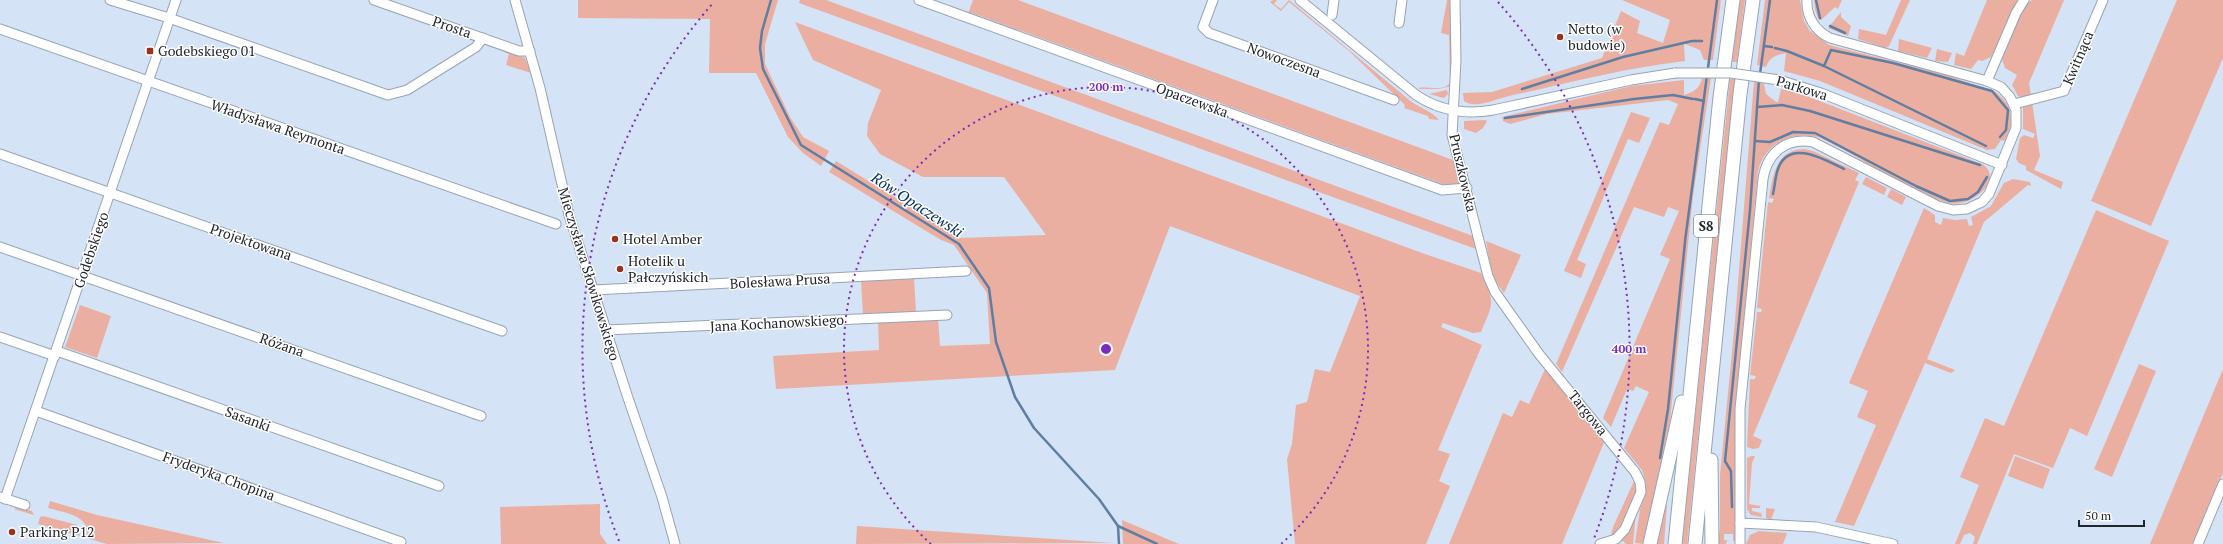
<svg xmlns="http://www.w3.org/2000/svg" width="2223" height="544" font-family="'PT Serif',serif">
	<rect width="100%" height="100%" fill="#d4e3f5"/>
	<g fill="#ebafa1">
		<polygon points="578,0 778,0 765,44 765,64 790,117 803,137 829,151 821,166 803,153 788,137 756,73 709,73 710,19 578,18"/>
		<polygon points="800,0 826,0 1473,236 1476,249 799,3"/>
		<polygon points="973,0 1018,0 1453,160 1455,159 1460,183 1451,187 972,13 968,14"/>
		<path d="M1273 0H1277L1274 4 1281 9 1289 0 1408 99C1417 107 1432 111 1439 120L1429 119 1428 116 1404 108 1405 105 1349 51 1289 2 1281 11 1270 2Z"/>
		<path d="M1447 0H1451L1452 86 1438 89H1420L1418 88C1428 86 1443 92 1450 83L1449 35 1441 33Z"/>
		<path d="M1622 0H1721L1713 60H1704L1700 50 1685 44 1684 45 1685 61C1624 68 1565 84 1505 97 1494 100 1474 109 1464 101L1463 93 1492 92 1602 58 1621 11 1640 21 1637 33 1663 43 1670 20Z"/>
		<polygon points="1740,0 1745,0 1737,62 1732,62"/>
		<path d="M1765 0H1800L1804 21 1810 31 1829 45 1943 74 1996 92 2006 102 2010 111 2011 126 2005 141 2001 140 1995 149 1987 150 1820 81 1784 71 1786 53C1777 55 1770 56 1766 67L1757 65Z"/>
		<polygon points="1814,0 1842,0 1838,9 1835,7 1821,20 1818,19 1815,9"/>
		<polygon points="1901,0 1910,0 1889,46 1886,48 1858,39 1859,29 1886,35"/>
		<polygon points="1987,0 2019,0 1991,57 1982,61 1978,60 1971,69 1954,65 1956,53 1964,56"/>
		<polygon points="2032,0 2064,0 2029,83 2031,96 2023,98 2018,96 2012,85 2017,75 2005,68 2002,59 2024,5"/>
		<polygon points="2177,0 2223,0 2223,58 2151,226 2091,201"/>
		<polygon points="1841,12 1841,17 1851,26 1848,36 1828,28"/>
		<path d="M795 22 1422 253 1481 273C1495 304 1494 301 1481 332L1473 333 1443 323 1441 327 1482 345 1438 450 1450 454 1439 481 1450 486 1426 544H1295L1287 459 1292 444 1296 405 1307 402 1315 369 1330 372 1360 296 1170 226 1115 370 776 389 773 356 879 350 878 321 938 319 940 346 990 344 987 293 954 245 941 240 829 172 836 161 961 238 1046 235 1004 177H923L880 154 867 136 868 123 881 90 813 60Z"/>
		<polygon points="1899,39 1932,48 1927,58 1898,51"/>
		<polygon points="505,49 525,58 531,73 506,65 509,54 504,52"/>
		<polygon points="1937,49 1952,53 1948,62 1935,61"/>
		<path d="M1702 78H1711L1693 196 1670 421 1644 544 1635 543 1640 509 1645 496 1646 484 1642 470 1624 448 1649 392 1636 386 1633 391 1627 389 1611 427 1603 418 1670 259 1660 255 1679 211 1668 207 1664 217 1634 207 1562 372 1556 364 1660 122 1669 125 1678 104 1668 100 1547 114 1510 124 1503 121 1502 117 1631 86 1684 80V95C1694 92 1700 88 1702 78Z"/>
		<polygon points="1730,79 1735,79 1687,544 1682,544"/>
		<path d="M1754 81 1764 84 1766 94 1776 102H1778L1781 89 1799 93 1982 164C2006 179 1970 209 1949 203 1904 191 1860 155 1818 137 1791 131 1765 143 1758 171L1735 415 1736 541H1733V534H1724V540L1730 541H1727L1726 544H1718L1720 528V475L1735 321Z"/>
		<polygon points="1447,90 1448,94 1444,98 1429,94"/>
		<polygon points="2032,102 2040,156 2034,170 2063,182 2061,189 2026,170 2026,166 2019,163 2016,159 2020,138 2024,135 2033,138 2035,134 2023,129 2023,107"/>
		<polygon points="1631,112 1650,118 1639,143 1628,139 1577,260 1586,264 1581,278 1564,271"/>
		<polygon points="1485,120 1487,121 1483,128 1476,133 1464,129 1464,121"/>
		<path d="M1804 149 1813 151 1859 173 1855 180 1859 182 1753 436 1762 440 1759 448 1753 449 1747 447 1750 379H1755L1756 376 1750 375 1757 312H1761L1762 309 1757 308 1768 202 1772 203 1774 199 1769 198C1773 176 1775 150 1804 149Z"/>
		<polygon points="1866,177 1887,188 1884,195 1862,184"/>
		<polygon points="2013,179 2030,182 2031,186 2028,185 1984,222 1927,359 1955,370 1951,373 1925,363 1854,526 1835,522 1876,425 1857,417 1868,391 1849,383 1924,208 1935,215 1935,222 1941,225 1943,218 1955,220 1967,219 1969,226 1973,225 1971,217 1991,206 2004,183"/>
		<polygon points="1891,189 1906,197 1902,205 1887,197"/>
		<polygon points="2096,210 2169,241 2087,436 2070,428 2053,468 2014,454 1977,544 1973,544 1975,537 1970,533 1964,535 1960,544 1955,544 1979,485 1960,477 1985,418 2004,426"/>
		<polygon points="1486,241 1521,255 1504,293 1492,276"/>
		<polygon points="914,278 916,312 863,314 861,281"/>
		<polygon points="80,305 111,316 97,358 65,347"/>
		<polygon points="2139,364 2156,371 2112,477 2094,469"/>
		<polygon points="1546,367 1605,440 1562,544 1449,544 1503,413 1512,417 1520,400 1529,404"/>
		<polygon points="2223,369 2223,473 2193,544 2150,544"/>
		<polygon points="1751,456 1755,456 1752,463 1749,504 1760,506 1760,508 1752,508 1752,511 1761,513 1762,517 1751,515 1747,509 1747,458"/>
		<polygon points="2015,456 2050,469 2043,489 2008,476"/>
		<polygon points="1635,479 1638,489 1621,530 1610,539 1613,527"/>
		<path d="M50 501 97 515 224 543 107 544 86 538C92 515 65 513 48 508Z"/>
		<polygon points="600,504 600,534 607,544 501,544 500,507"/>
		<polygon points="1667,505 1664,544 1656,544 1663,509"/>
		<polygon points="18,507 32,511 34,515 14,509"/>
		<polygon points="1766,508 1775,509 1771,520 1766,518"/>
		<polygon points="1636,513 1633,544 1626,544 1623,541 1617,543"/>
		<polygon points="43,516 77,525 80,536 38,524 40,517"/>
		<polygon points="1122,520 1179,544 1123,544"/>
		<polygon points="857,526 1113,543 856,544"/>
		<polygon points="1759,531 1787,533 1783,544 1746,544 1750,535"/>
	</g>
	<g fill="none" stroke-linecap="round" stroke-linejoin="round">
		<g stroke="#5f7ea2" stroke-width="2.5">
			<polyline points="771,0 762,31 760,48 763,69 801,145 959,244 989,288 996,342 1015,397 1034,428 1099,499 1118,526 1119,544"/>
			<polyline points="1816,0 1820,18"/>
			<polyline points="1830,26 1845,33"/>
			<polyline points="1764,46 1772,47"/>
			<polyline points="1775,48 1787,51 1824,66 1986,146"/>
			<polyline points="1824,66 1831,50 1893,63 1992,91 2008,110 2006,130 2000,137"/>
			<polyline points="1760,74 1770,0"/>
			<polyline points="1522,89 1623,57 1692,41 1702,41"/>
			<polyline points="1695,99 1704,101"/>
			<polyline points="1757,107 1782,105 1810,111 1980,165"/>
			<polyline points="1505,118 1634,99 1673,95 1693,99"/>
			<polyline points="1755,141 1770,142 1793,132 1815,133 1916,186 1950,201 1968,199 1978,192 1987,177"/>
			<path d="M1773 194C1775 186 1775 177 1778 169 1789 138 1825 160 1844 169"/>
			<polyline points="1685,241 1717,0"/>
			<polyline points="1660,458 1668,409 1685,242"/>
			<polyline points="1732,507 1731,471 1725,461 1750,210 1759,79"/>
			<polyline points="1118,526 1157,544"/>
		</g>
		<g stroke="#96a4b5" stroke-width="11">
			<g id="minor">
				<polyline points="110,0 169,18 388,95 407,90 476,47 483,38"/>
				<polyline points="374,0 519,51 530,51"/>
				<polyline points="515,0 540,88 569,215 627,395 662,497 675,544"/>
				<polyline points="919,0 1442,190 1467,188"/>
				<polyline points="1213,0 1203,27 1209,33 1394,100"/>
				<path d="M1300 0 1416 95C1440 111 1465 115 1493 110L1631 80 1675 73"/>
				<polyline points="1455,0 1456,61 1452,135 1488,276 1495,292 1539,354 1635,472 1640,482 1641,492 1625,529 1616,539 1600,544"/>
				<polyline points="1332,15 1334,0"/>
				<polyline points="1399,23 1402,0"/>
				<polyline points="0,29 556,224"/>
				<polyline points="1779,80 1821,93 2002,165"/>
				<polyline points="1987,81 2016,13 2024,0"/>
				<polyline points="2014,104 2064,91 2103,0"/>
				<polyline points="0,154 502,331"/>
				<polyline points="0,247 481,416"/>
				<polyline points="594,290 966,271"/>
				<polyline points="606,330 947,315"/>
				<polyline points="0,337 55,356"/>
				<polyline points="57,351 439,486"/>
				<polyline points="36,411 401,542"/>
				<polyline points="0,497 25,505"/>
				<polyline points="5,499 176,0"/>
				<polyline points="1740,523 1816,527 1893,544"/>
				<path d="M1740 544V409L1763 179C1767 153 1786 137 1813 142L1938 206 1953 210 1967 209 1982 202 1989 194 2016 128V110L2010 97 2001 87 1987 81 1830 38C1815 31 1806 16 1807 0"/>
				<polyline points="2198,544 2223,484"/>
			</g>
		</g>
		<g stroke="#96a4b5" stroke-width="15">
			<g id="highway">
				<polyline points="1711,460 1712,544"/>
				<polyline points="1650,544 1682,402"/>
				<polyline points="1675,544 1720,97 1733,0"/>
				<polyline points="1695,544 1740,94 1753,0"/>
			</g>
		</g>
		<use href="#minor" stroke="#fff" stroke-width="9"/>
		<use href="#highway" stroke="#fff" stroke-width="13"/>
		<g stroke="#96a4b5" stroke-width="11" stroke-linecap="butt">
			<polyline id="minor-bridge" points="1675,73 1731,73 1779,80"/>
		</g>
		<use href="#minor-bridge" stroke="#fff" stroke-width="9"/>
	</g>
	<g fill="none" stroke="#7b2cbf" stroke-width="2" stroke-dasharray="2 4">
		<path d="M931 544A262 262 0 1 1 1281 544"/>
		<path d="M619 541A523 523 0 0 1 714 2M1498 2A523 523 0 0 1 1593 541"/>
	</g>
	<g fill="#9a311b" stroke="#fff" stroke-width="1.5">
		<circle cx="1560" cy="37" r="4"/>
		<rect x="146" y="47" width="8" height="8" rx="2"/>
		<circle cx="615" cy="239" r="4"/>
		<circle cx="620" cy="269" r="4"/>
		<circle cx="12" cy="532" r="4"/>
	</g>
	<g text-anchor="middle" stroke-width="3" stroke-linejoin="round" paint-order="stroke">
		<rect fill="#fff" stroke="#64676c" stroke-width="1" x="1694" y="215" width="24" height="22" rx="3"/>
		<g font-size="13" font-weight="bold" fill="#21262d">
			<text x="1706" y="231">S8</text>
		</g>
		<g font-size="14" fill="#21262d" stroke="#fff">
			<text transform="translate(452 27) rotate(19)" y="5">Prosta</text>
			<text transform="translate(2078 58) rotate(-67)" y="5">Kwitnąca</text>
			<text transform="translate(1284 60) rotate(20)" y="5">Nowoczesna</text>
			<text transform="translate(1802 88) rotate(17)" y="5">Parkowa</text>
			<text transform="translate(1192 100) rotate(20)" y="5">Opaczewska</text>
			<text transform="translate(278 127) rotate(19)" y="5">Władysława Reymonta</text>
			<text transform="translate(1463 173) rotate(77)" y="5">Pruszkowska</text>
			<text transform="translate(251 242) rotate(19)" y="5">Projektowana</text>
			<text transform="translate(91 250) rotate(-71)" y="5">Godebskiego</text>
			<text transform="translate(589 274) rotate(73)" y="5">Mieczysława Słowikowskiego</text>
			<text transform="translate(780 281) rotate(-3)" y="5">Bolesława Prusa</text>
			<text transform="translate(777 323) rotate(-3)" y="5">Jana Kochanowskiego</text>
			<text transform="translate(282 345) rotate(19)" y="5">Różana</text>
			<text transform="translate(1588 413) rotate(51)" y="5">Targowa</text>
			<text transform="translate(248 419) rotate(20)" y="5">Sasanki</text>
			<text transform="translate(219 476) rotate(20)" y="5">Fryderyka Chopina</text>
		</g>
		<g font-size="14" fill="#21262d" stroke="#fff" text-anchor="start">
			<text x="1568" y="34">Netto (w<tspan x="1568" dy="16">budowie)</tspan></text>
			<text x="158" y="56">Godebskiego 01</text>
			<text x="623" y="244">Hotel Amber</text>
			<text x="628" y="266">Hotelik u<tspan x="628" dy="16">Pałczyńskich</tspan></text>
			<text x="20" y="537">Parking P12</text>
		</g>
		<g font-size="15" font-style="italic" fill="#002f5b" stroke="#fff">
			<text transform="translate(917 205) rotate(33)" y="5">Rów Opaczewski</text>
		</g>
	</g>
	<circle cx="1106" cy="349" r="6" fill="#7b2cbf" stroke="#fff" stroke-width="2"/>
	<g font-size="12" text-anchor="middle" font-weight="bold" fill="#7b2cbf" stroke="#fff" stroke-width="3" stroke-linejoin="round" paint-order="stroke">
		<text x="1106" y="91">200 m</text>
		<text x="1629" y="353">400 m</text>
	</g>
	<path d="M2079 520v6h65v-6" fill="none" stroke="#21262d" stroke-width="2"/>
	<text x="2085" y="520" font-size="12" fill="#21262d" stroke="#ffffff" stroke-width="3" paint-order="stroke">50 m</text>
</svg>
